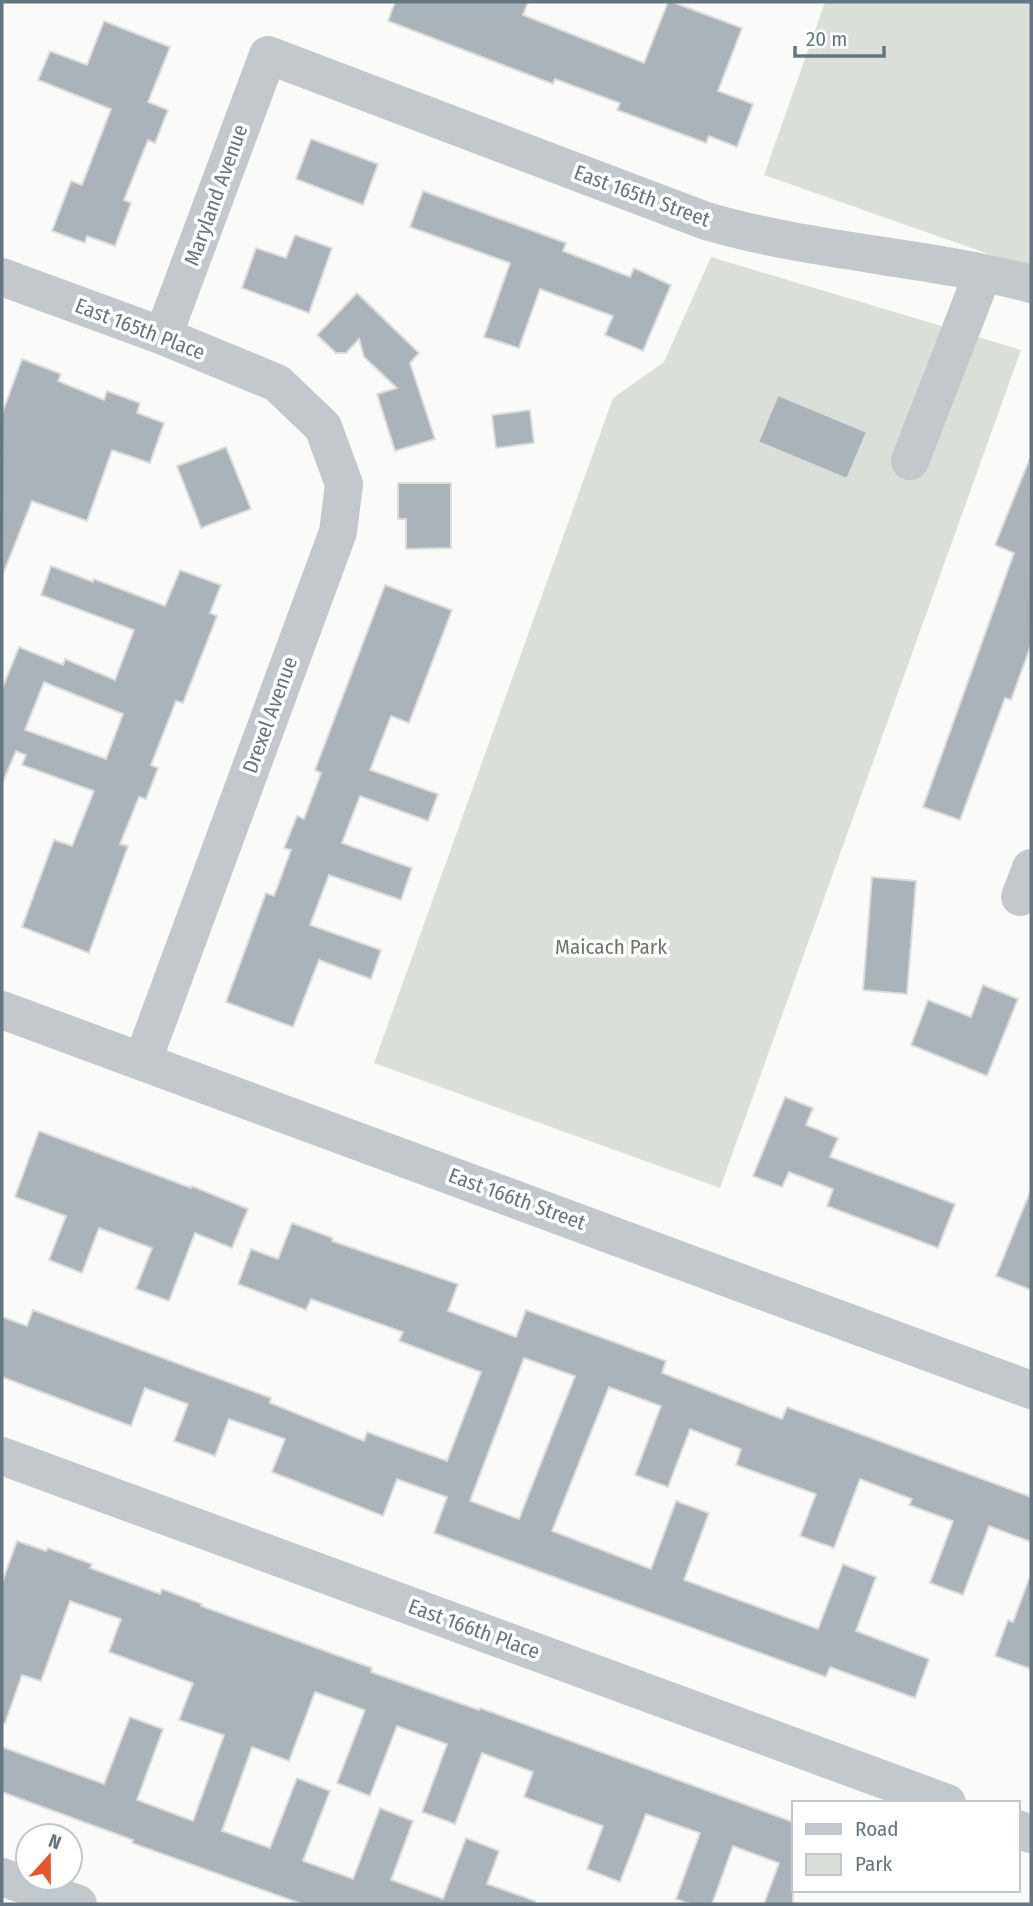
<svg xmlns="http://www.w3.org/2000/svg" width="1033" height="1906" font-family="'Fira Sans Condensed',sans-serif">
	<rect width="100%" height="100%" fill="#fafaf8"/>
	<g fill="#dadfd7">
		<polygon points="825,2 1031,2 1031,269 764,175"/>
		<polygon points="711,257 1021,350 720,1188 374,1063 613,398 664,362"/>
	</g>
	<g fill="#aab3b9" stroke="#dcdcda" stroke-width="2" fill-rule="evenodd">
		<polygon points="395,2 528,2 523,15 644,63 668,2 672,2 742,28 718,91 753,104 737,147 709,136 706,143 617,110 620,103 555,79 553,84 388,21"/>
		<polygon points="104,21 170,47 148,102 168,110 155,143 148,140 124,200 131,203 115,246 87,236 85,243 52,231 71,181 82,185 111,109 38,80 50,51 87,65"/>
		<polygon points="311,139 378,164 363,205 296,179"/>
		<polygon points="423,191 566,243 563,251 630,277 634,268 671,285 643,351 605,335 613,316 540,289 519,348 484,337 510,263 410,227"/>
		<polygon points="295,235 332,248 309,313 242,288 256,248 286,258"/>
		<polygon points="357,293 419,353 410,363 435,439 395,451 377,394 397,388 364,357 359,339 346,353 336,353 317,335"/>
		<polygon points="22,359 61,374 58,381 104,400 107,391 140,403 137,413 164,423 150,463 112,450 87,521 32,501 3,574 2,414"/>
		<polygon points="778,395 867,432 847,479 758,442"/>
		<polygon points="530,410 534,443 496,448 492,415"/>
		<polygon points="226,447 251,509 201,528 177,466"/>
		<polygon points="1030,458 1031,645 1011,700 1005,698 960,820 923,807 1014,553 995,545"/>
		<polygon points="398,483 451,483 451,548 406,549 406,519 398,519"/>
		<path d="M51 566 93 582 94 579 165 606 180 570 221 585 210 613 217 616 183 703 176 701 151 765 158 768 146 799 139 797 120 844 128 846 89 953 22 927 54 840 72 846 94 791 22 765 26 755 16 751 2 784V689L19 647 63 665 65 659 115 680 134 630 41 595ZM44 682 123 714 106 759 25 730Z"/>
		<polygon points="385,585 452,610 409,723 391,716 370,770 438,794 428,821 360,796 342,843 412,868 401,900 329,875 310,925 381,950 371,979 319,960 293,1027 226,1002 266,893 274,896 291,850 284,848 297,816 304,819 321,773 315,770"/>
		<polygon points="872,877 916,881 907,994 863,990"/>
		<polygon points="983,985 1018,999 987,1076 911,1045 928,1000 971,1017"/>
		<polygon points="785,1097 813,1108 806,1125 838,1138 830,1157 955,1204 938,1248 827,1206 833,1189 789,1172 782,1187 753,1176"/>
		<polygon points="39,1131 191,1188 192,1186 248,1209 232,1248 195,1233 169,1301 136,1289 152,1248 99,1228 82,1273 49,1260 66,1216 15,1197"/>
		<polygon points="1030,1192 1031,1193 1031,1290 996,1276"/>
		<path d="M292 1223 333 1238 332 1241 458 1284 448 1311 516 1337 526 1310 666 1361 662 1373 782 1419 787 1407 1031 1497V1542L989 1526 963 1595 930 1583 953 1521 909 1505 912 1499 860 1479 834 1548 800 1536 816 1494 736 1465 741 1449 690 1429 668 1487 635 1475 661 1406 609 1387 552 1531 651 1569 676 1501 709 1513 684 1580 818 1629 843 1564 876 1577 856 1631 929 1659 915 1698 830 1667 826 1677 434 1533 447 1497 397 1479 383 1516 272 1472 285 1439 229 1419 215 1456 174 1441 188 1404 145 1388 131 1426 2 1377V1317L27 1326 33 1310 271 1398 270 1403 364 1441 367 1432 447 1461 481 1372 399 1341 403 1332 311 1299 306 1310 238 1284 251 1249 278 1259ZM524 1358 575 1376 519 1519 470 1501Z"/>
		<polygon points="17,1541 46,1551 48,1548 92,1564 90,1568 160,1594 162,1589 202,1604 201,1606 372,1668 371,1672 479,1710 480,1708 793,1822 793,1904 764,1904 779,1863 733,1846 712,1904 690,1904 676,1899 700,1833 646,1814 620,1882 587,1869 603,1826 524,1797 533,1772 482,1753 455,1824 422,1812 447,1744 397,1726 370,1796 337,1783 365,1710 315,1692 289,1761 252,1747 222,1831 270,1848 297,1778 330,1791 303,1861 353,1879 380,1808 413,1821 391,1880 443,1899 466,1838 499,1851 487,1884 535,1901 535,1904 302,1904 132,1843 133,1840 2,1792 2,1747 104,1784 130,1717 163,1729 137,1800 193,1821 224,1735 179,1720 193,1683 109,1652 121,1619 70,1601 41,1681 22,1675 5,1723 2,1723 2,1583"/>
		<polygon points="1029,1579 1031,1579 1031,1669 995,1656 1008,1620 1013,1622"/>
	</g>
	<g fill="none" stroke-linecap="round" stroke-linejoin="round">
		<g stroke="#c3c8cc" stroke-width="38">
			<polyline points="2,277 163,336 277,383 323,427 344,484 338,532 143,1060"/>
			<path d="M163 336 268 55 706 221C812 252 924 256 1031 284"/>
			<polyline points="910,461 983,273"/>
			<polyline points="1020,897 1031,868"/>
			<polyline points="2,1010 1031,1390"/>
			<polyline points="2,1456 947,1803"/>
			<polyline points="1017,1829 1031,1834"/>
			<polyline points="2,1877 78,1904"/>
		</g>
	</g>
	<g text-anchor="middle" stroke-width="7" stroke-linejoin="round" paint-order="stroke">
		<g font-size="21" fill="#657683" stroke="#fff">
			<text transform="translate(216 195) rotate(-70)" y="7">Maryland Avenue</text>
			<text transform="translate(642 196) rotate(20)" y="7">East 165th Street</text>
			<text transform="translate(140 329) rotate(21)" y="7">East 165th Place</text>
			<text transform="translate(270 715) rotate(-70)" y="7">Drexel Avenue</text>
			<text transform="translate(517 1199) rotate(20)" y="7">East 166th Street</text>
			<text transform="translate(474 1629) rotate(20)" y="7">East 166th Place</text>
		</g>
		<g font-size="21" fill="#687a64" stroke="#fff">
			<text x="611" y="954">Maicach Park</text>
		</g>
	</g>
	<rect width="1033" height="1906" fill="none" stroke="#657683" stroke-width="7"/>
	<rect x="792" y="1801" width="228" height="91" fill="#ffffff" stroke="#c1c8cd" stroke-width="2"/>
	<rect x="806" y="1824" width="35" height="10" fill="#c3c8cc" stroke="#c1c8cd" stroke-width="2"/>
	<text x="855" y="1836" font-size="21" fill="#657683">Road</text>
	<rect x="806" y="1854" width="35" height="21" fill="#dadfd7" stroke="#c1c8cd" stroke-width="2"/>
	<text x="855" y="1871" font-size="21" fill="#657683">Park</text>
	<g transform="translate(49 1857) rotate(21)"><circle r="33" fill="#ffffff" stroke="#c1c8cd" stroke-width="2"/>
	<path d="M0-5L12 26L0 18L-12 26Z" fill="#e4572e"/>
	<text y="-10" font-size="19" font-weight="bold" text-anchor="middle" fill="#657683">N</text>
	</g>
	<path d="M795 46v10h89v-10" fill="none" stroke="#657683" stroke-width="3.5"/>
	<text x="806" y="46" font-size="21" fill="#657683" stroke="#ffffff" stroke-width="5" paint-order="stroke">20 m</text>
</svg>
